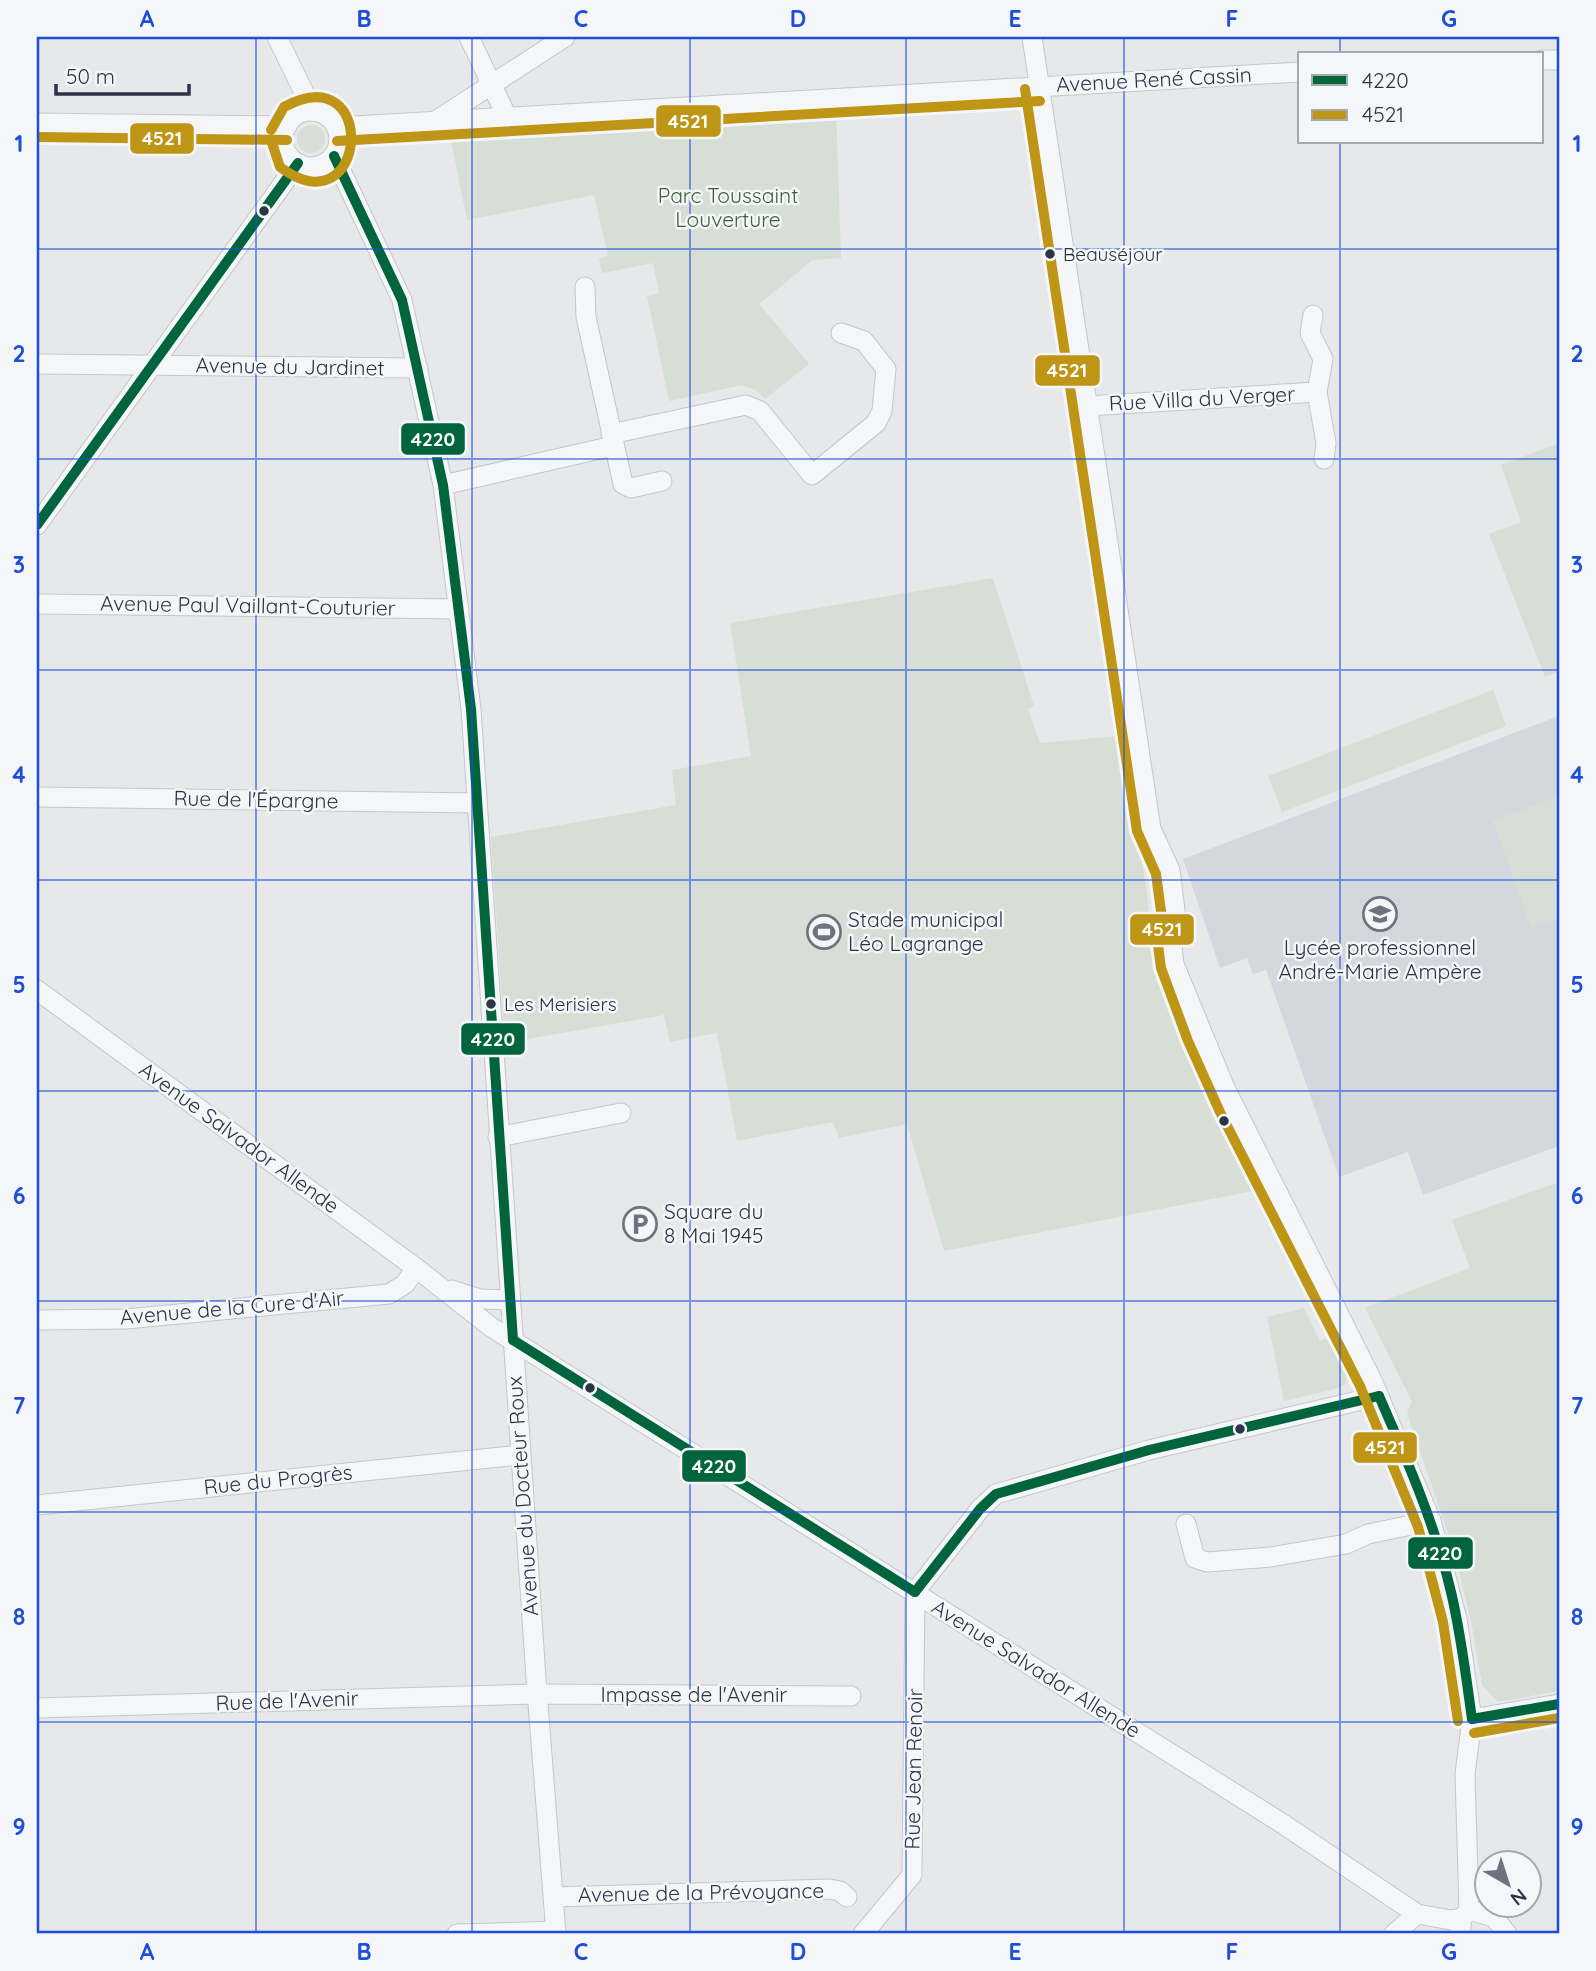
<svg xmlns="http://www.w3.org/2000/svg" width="1596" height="1971" font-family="Quicksand,sans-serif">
	<rect width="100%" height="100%" fill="#e6e8ea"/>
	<polygon fill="#d4d7dd" points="1559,716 1559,1146 1423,1195 1408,1152 1339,1177 1266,970 1253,974 1247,958 1220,968 1183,859"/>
	<g fill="#d6ded6">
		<polygon points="836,109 841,258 813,260 759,304 809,364 765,399 755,390 742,385 669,401 647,296 659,293 653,263 602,273 599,259 608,256 594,195 467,220 449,130"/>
		<circle cx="311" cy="139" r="14"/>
		<polygon points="1559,443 1559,671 1545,677 1489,534 1521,522 1501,465"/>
		<polygon points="993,578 1034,706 1028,709 1040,743 1119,736 1147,892 1153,951 1203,1074 1263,1189 944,1251 907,1124 839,1138 833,1122 737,1141 717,1033 670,1042 664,1015 505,1043 491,837 676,805 672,770 751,756 730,623"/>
		<polygon points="1493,690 1506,726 1282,812 1268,776"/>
		<polygon points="1559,796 1559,917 1531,928 1493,820"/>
		<polygon points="1559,1182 1559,1691 1498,1702 1482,1685 1472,1626 1455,1554 1407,1413 1412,1401 1365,1308 1470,1268 1452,1220"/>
		<polygon points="1304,1308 1320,1341 1326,1338 1348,1376 1346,1383 1339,1388 1284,1401 1267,1317"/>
	</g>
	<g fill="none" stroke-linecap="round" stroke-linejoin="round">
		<g stroke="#c4c6c8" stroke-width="21">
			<g id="minor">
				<polyline points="277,37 313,111"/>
				<polyline points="469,37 506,115"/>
				<polyline points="1032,37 1151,829 1170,870 1177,927 1172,946 1174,964 1225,1088 1371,1378 1431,1521 1457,1619 1472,1719 1465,1774 1469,1910 1462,1918 1460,1934"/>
				<polyline points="1542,60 1559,60"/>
				<circle cx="311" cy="139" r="28"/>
				<polyline points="437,120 565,37"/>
				<polyline points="37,123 287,126"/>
				<polyline points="336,127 1300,72"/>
				<polyline points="334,156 402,300 443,485 471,709 536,1678 556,1934"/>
				<polyline points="585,287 586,317 623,484 631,488 662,481"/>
				<polyline points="1313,315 1310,333 1323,359 1317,392 1326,443 1324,459"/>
				<polyline points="37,364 418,368"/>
				<polyline points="1088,406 1317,392"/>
				<polyline points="611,434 746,405 760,411 812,475 876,423 882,411 886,369 864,341 841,333"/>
				<polyline points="443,485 613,446"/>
				<polyline points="37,525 298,163"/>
				<polyline points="37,604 459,609"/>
				<polyline points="37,797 476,803"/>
				<polyline points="37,990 416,1268 491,1327 1280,1822 1417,1914 1451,1920 1462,1918"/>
				<polyline points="498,1137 621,1113"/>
				<polyline points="452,1290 480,1299 510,1300"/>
				<polyline points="37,1320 126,1319 389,1294 405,1284 416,1268"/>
				<polyline points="37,1505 520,1455"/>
				<polyline points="1186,1524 1195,1558 1207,1562 1271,1557 1346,1544 1368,1534 1431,1521"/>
				<polyline points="915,1592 980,1509 996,1494 1149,1450 1379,1396"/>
				<polyline points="37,1708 537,1694 851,1696"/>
				<polyline points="1472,1719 1559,1704"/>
				<polyline points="553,1897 829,1889 840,1891 847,1897"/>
				<polyline points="1469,1910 1494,1917 1507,1934"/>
				<polyline points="457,1934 556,1931"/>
				<polyline points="863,1934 912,1875 915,1592"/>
				<polyline points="1394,1934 1417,1914"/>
			</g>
		</g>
		<use href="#minor" stroke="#f5f6f7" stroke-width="19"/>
		<g stroke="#f4f6f9" stroke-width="16">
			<g id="bus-1">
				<polyline points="334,156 402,300 443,485 471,709 513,1340"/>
				<polyline points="37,525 298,163"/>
				<polyline points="513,1340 915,1592"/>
				<path d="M1379 1396C1407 1460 1435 1524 1451 1592 1461 1634 1466 1676 1472 1719"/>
				<polyline points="915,1592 980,1509 996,1494 1149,1450 1379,1396"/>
				<polyline points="1472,1719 1559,1704"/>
			</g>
		</g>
		<g stroke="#f4f6f9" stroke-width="16">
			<g id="bus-2">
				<polyline points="1025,89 1137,831 1156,874 1163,926 1158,945 1161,968 1188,1041 1220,1112 1360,1386 1418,1527 1443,1622 1458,1721"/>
				<polyline points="37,137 287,140"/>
				<path d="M271 140 280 167C368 232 380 55 284 107L271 130"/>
				<polyline points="337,141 1040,101"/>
				<polyline points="1474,1733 1559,1718"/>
			</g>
		</g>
		<use href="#bus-1" stroke="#00643c" stroke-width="10"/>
		<use href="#bus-2" stroke="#bf9515" stroke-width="10"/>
	</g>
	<path fill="none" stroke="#1d4ed8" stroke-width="2" stroke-opacity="0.55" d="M256 37V1934M472 37V1934M690 37V1934M906 37V1934M1124 37V1934M1340 37V54M1340 142V1934M37 249H1559M37 459H1559M37 670H1559M37 880H1559M37 1091H1559M37 1301H1559M37 1512H1559M37 1722H1559"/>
	<defs>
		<g id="school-ring" transform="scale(1.75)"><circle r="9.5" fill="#f4f6f9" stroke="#6c737f" stroke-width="1.5"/><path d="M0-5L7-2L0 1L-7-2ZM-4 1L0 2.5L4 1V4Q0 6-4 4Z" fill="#6c737f"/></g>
		<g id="stadium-ring" transform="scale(1.75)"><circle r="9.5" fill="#f4f6f9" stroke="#6c737f" stroke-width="1.5"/><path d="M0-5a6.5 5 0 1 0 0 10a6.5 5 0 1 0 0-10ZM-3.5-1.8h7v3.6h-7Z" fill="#6c737f"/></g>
		<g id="parking-ring" transform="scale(1.75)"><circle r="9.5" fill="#f4f6f9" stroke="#6c737f" stroke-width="1.5"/><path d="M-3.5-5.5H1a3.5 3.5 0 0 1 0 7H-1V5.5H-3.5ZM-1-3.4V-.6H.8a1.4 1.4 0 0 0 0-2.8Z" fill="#6c737f"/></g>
	</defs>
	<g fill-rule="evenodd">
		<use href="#school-ring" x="1380" y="914"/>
		<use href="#stadium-ring" x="824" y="932"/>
		<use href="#parking-ring" x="640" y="1224"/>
	</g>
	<g fill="#2b3445" stroke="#f4f6f9" stroke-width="2.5">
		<circle cx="264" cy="211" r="6"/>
		<circle cx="1050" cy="254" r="6"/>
		<circle cx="491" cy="1004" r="6"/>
		<circle cx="1224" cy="1121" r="6"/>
		<circle cx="590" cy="1388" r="6"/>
		<circle cx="1240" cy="1429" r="6"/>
	</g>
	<g text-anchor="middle" stroke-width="5" stroke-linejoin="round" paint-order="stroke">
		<g font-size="19" fill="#2b3445" stroke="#f4f6f9" text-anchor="start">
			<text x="1063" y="261">Beauséjour</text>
			<text x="504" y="1011">Les Merisiers</text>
		</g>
		<g font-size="21" fill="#2b3445" stroke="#f4f6f9">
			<text transform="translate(1154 80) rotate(-3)" y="7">Avenue René Cassin</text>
			<text transform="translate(290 367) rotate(1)" y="7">Avenue du Jardinet</text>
			<text transform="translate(1202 399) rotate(-3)" y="7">Rue Villa du Verger</text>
			<text transform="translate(248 606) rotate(1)" y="7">Avenue Paul Vaillant-Couturier</text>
			<text transform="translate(256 800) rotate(1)" y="7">Rue de l'Épargne</text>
			<text transform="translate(239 1138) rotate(36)" y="7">Avenue Salvador Allende</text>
			<text transform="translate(232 1308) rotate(-5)" y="7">Avenue de la Cure d'Air</text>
			<text transform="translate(278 1480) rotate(-6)" y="7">Rue du Progrès</text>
			<text transform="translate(523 1496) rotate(-94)" y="7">Avenue du Docteur Roux</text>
			<text transform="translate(1036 1669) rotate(32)" y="7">Avenue Salvador Allende</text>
			<text x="694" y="1702">Impasse de l'Avenir</text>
			<text transform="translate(287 1701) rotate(-2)" y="7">Rue de l'Avenir</text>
			<text transform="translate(914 1769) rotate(-89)" y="7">Rue Jean Renoir</text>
			<text transform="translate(701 1893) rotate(-1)" y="7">Avenue de la Prévoyance</text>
		</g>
		<g font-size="21" fill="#3f6138" stroke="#f4f6f9">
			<text x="728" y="203">Parc Toussaint<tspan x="728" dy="24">Louverture</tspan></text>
		</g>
		<g font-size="21" fill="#2b3445" stroke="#f4f6f9" text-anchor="start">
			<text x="848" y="927">Stade municipal<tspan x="848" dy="24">Léo Lagrange</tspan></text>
			<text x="1380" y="955" text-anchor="middle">Lycée professionnel<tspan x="1380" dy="24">André-Marie Ampère</tspan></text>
			<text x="664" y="1219">Square du<tspan x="664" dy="24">8 Mai 1945</tspan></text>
		</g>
	</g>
	<g stroke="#f4f6f9" stroke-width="2.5">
		<rect x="655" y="104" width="67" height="34" rx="7" fill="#bf9515"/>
		<rect x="129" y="122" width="66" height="33" rx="7" fill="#bf9515"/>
		<rect x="1034" y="354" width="67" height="33" rx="7" fill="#bf9515"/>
		<rect x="400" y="422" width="66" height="34" rx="7" fill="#00643c"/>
		<rect x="1129" y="913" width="66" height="33" rx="7" fill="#bf9515"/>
		<rect x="460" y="1022" width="66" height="34" rx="7" fill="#00643c"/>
		<rect x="1352" y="1431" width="66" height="33" rx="7" fill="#bf9515"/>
		<rect x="681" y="1449" width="66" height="34" rx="7" fill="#00643c"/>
		<rect x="1407" y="1536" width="67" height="34" rx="7" fill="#00643c"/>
	</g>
	<g font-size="19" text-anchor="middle" font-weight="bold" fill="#fff">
		<text x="688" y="128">4521</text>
		<text x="162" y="145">4521</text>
		<text x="1067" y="377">4521</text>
		<text x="433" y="446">4220</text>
		<text x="1162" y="936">4521</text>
		<text x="493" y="1046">4220</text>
		<text x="1385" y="1454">4521</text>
		<text x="714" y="1473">4220</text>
		<text x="1440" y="1560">4220</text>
	</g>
	<rect width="1596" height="1971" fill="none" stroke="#f4f6f9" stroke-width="77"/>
	<rect x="1298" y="52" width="245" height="91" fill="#f4f6f9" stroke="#a4a8b1" stroke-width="2"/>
	<rect x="1312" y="75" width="35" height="10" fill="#00643c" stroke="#a4a8b1" stroke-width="2"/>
	<text x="1362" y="88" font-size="21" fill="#2b3445">4220</text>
	<rect x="1312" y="110" width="35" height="10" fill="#bf9515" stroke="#a4a8b1" stroke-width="2"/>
	<text x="1362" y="122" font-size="21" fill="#2b3445">4521</text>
	<g transform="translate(1508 1884) rotate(141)"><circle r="33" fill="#f4f6f9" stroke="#a4a8b1" stroke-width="2"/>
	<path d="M0-5L12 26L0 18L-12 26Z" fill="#6c737f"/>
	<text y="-10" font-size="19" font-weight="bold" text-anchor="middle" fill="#2b3445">N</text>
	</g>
	<path d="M56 84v10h133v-10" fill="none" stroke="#2b3445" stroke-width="3.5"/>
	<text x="66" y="84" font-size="21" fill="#2b3445" stroke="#f4f6f9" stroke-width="5" paint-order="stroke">50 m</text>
	<rect x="38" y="38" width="1520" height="1894" fill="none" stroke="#1d4ed8" stroke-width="2.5"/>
	<g font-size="23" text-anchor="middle" font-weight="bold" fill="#1d4ed8">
		<text x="147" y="27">A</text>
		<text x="364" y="27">B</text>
		<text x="581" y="27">C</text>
		<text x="798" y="27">D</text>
		<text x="1015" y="27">E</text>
		<text x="1232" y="27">F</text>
		<text x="1449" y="27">G</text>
		<text x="19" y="152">1</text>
		<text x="1577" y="152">1</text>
		<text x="19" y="362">2</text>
		<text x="1577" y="362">2</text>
		<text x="19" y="573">3</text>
		<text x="1577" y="573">3</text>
		<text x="19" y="783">4</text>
		<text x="1577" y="783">4</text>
		<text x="19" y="993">5</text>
		<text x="1577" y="993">5</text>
		<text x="19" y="1204">6</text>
		<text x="1577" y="1204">6</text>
		<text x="19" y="1414">7</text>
		<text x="1577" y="1414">7</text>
		<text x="19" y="1625">8</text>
		<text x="1577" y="1625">8</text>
		<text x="19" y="1835">9</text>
		<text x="1577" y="1835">9</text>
		<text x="147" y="1960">A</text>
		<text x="364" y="1960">B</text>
		<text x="581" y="1960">C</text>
		<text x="798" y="1960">D</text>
		<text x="1015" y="1960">E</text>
		<text x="1232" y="1960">F</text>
		<text x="1449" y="1960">G</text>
	</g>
</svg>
